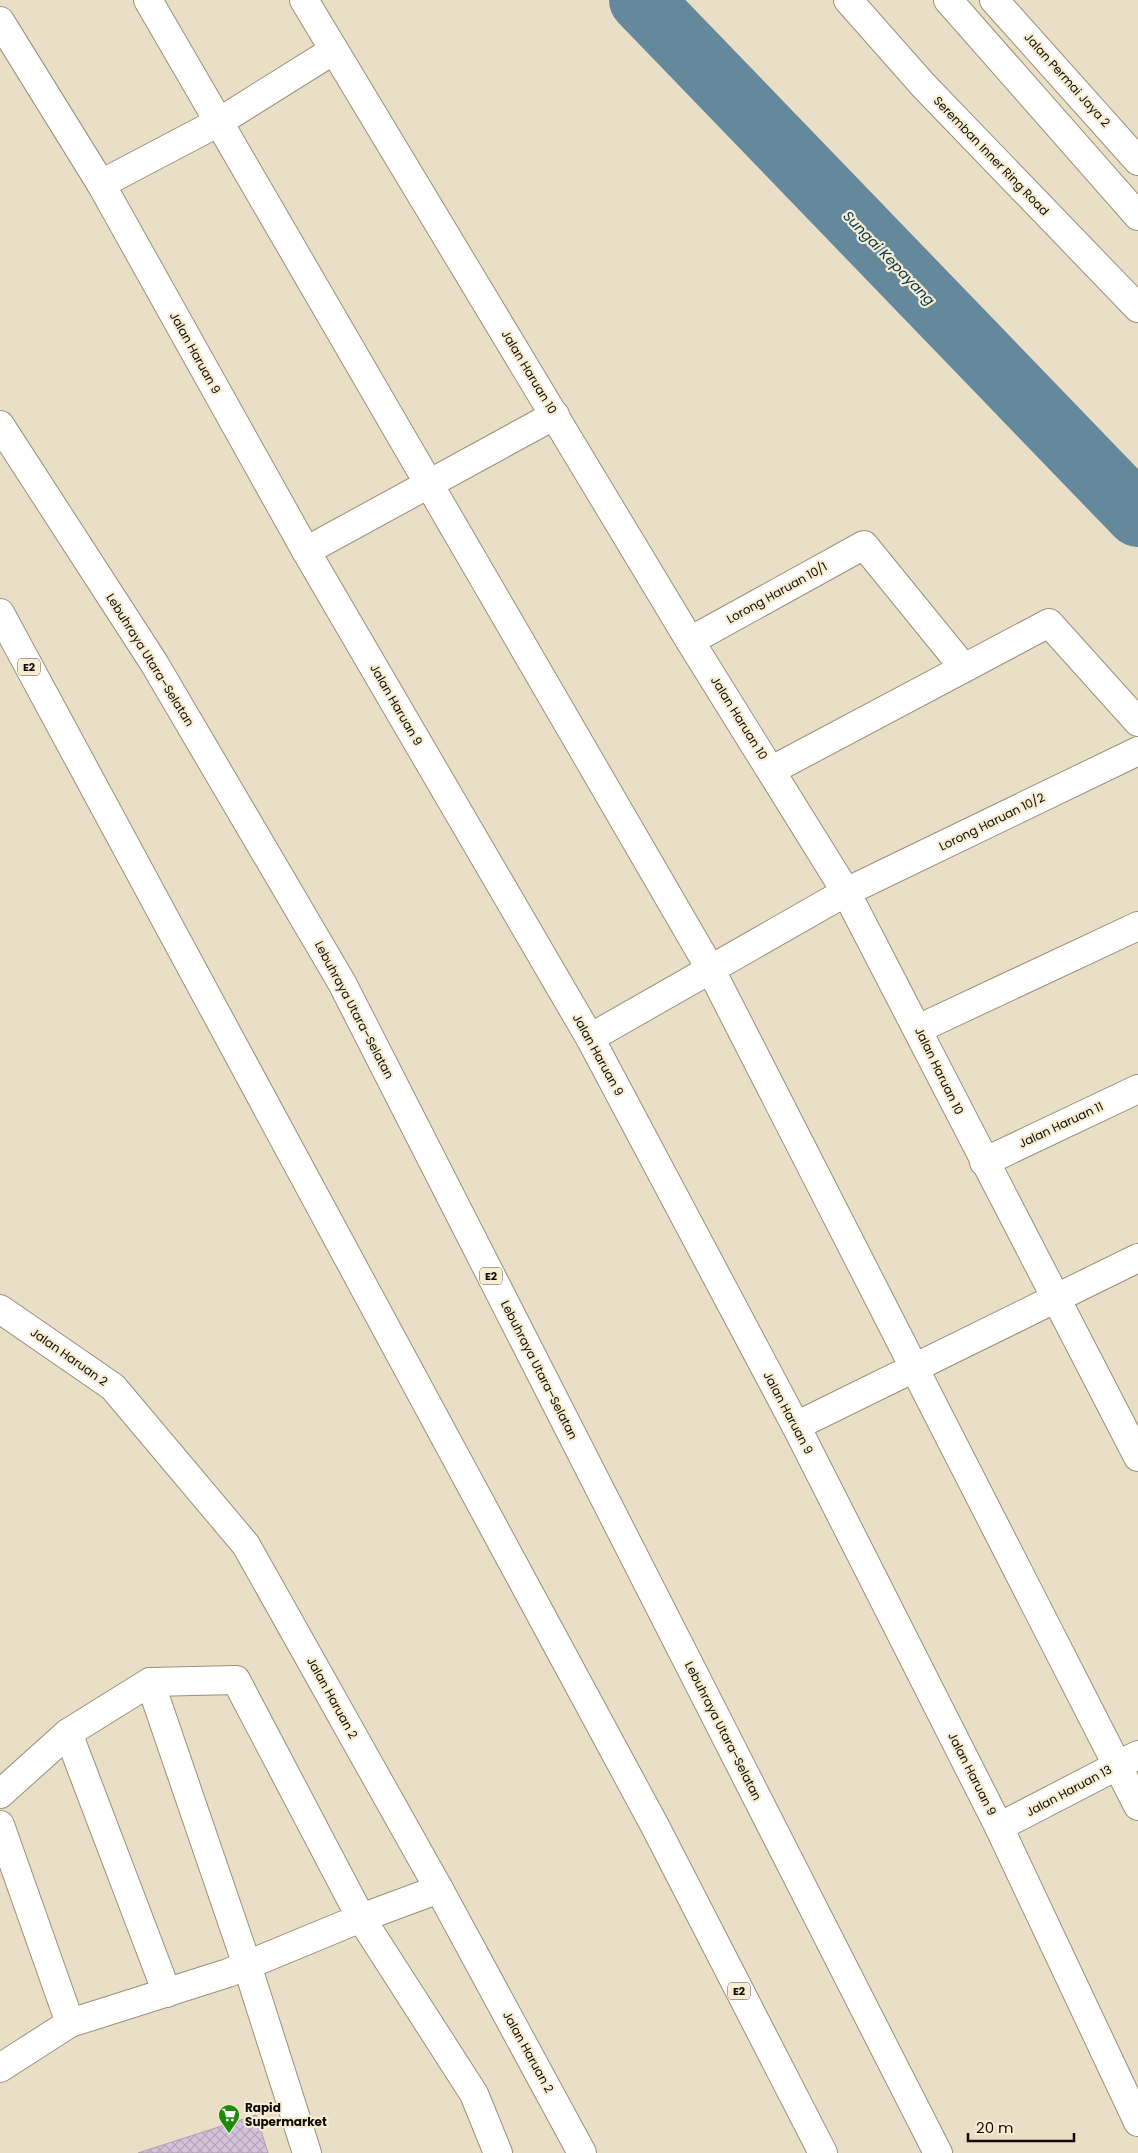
<svg xmlns="http://www.w3.org/2000/svg" width="1138" height="2153" font-family="Poppins,sans-serif">
	<defs>
		<pattern id="building-cross-hatch" width="8" height="8" patternUnits="userSpaceOnUse" patternTransform="scale(1.25)"><rect width="8" height="8" fill="#d3c3da"/><path d="M0 0l8 8M0 8l8-8" fill="none" stroke="#b4a6ba"/></pattern>
	</defs>
	<rect width="100%" height="100%" fill="#e9dfc6"/>
	<g fill="none" stroke-linecap="round" stroke-linejoin="round">
		<polyline stroke="#64889c" stroke-width="64" points="641,0 1138,515"/>
	</g>
	<polygon fill="url(#building-cross-hatch)" stroke="#ac9db3" points="256,2115 268,2153 138,2153"/>
	<g fill="none" stroke-linecap="round" stroke-linejoin="round">
		<g stroke="#999079" stroke-width="30">
			<g id="minor">
				<polyline points="148,0 711,970 1138,1806"/>
				<polyline points="304,0 690,641 846,892 1138,1457"/>
				<polyline points="994,0 1138,161"/>
				<polyline points="0,21 101,184 306,551 590,1038 796,1426 999,1827 1138,2122"/>
				<polyline points="101,184 219,122 334,50"/>
				<polyline points="306,551 555,415"/>
				<polyline points="690,641 864,545 964,668"/>
				<polyline points="772,770 1049,623 1138,722"/>
				<polyline points="918,1029 1138,926"/>
				<polyline points="590,1038 846,892 1138,751"/>
				<polyline points="984,1162 1138,1089"/>
				<polyline points="796,1426 1138,1258"/>
				<polyline points="150,1682 247,1965 307,2153"/>
				<polyline points="68,1733 167,1993"/>
				<polyline points="0,1794 68,1733 150,1682 236,1680 361,1918 474,2094 498,2153"/>
				<polyline points="0,1825 70,2023"/>
				<polyline points="999,1827 1138,1755"/>
				<polyline points="0,2068 70,2023 228,1973 361,1918 439,1889"/>
			</g>
		</g>
		<g stroke="#999079" stroke-width="30">
			<g id="major">
				<polyline points="848,0 924,86 1138,308"/>
				<polyline points="948,0 1138,216"/>
				<polyline points="0,1309 113,1387 246,1545 439,1889 582,2153"/>
			</g>
		</g>
		<g stroke="#999079" stroke-width="30">
			<g id="highway">
				<polyline points="0,425 154,663 342,983 938,2153"/>
				<polyline points="0,613 656,1828 823,2153"/>
			</g>
		</g>
		<use href="#minor" stroke="#fff" stroke-width="28"/>
		<use href="#major" stroke="#fff" stroke-width="28"/>
		<use href="#highway" stroke="#fff" stroke-width="28"/>
	</g>
	<defs>
		<g id="supermarket-pin" transform="scale(1.125)"><path d="M0 17L-7.5 6A9.5 9.5 0 1 1 7.5 6Z" fill="#1c8b0a" stroke="#f6edd3"/><path d="M-6-5.5h2.5l.6 2H6L4.5 2H-2.5L-4.4-4H-6ZM-1.5 3.2a1.3 1.3 0 1 0 .1 0ZM3 3.2a1.3 1.3 0 1 0 .1 0Z" fill="#fff"/></g>
	</defs>
	<g fill-rule="evenodd">
		<use href="#supermarket-pin" x="229" y="2115"/>
	</g>
	<g text-anchor="middle" stroke-width="4.5" stroke-linejoin="round" paint-order="stroke">
		<g fill="#f6edd3" stroke="#555043" stroke-width="1">
			<rect x="18" y="658.5" width="22" height="17" rx="4"/>
			<rect x="480" y="1267.5" width="22" height="17" rx="4"/>
			<rect x="728" y="1982.5" width="22" height="17" rx="4"/>
		</g>
		<g font-size="11" font-weight="bold" fill="#100c05">
			<text x="29" y="671">E2</text>
			<text x="491" y="1280">E2</text>
			<text x="739" y="1995">E2</text>
		</g>
		<g font-size="12" fill="#100c05" stroke="#f6edd3">
			<text transform="translate(1067 80) rotate(48)" y="4">Jalan Permai Jaya 2</text>
			<text transform="translate(991 156) rotate(46)" y="4">Seremban Inner Ring Road</text>
			<text transform="translate(195 353) rotate(61)" y="4">Jalan Haruan 9</text>
			<text transform="translate(529 372) rotate(59)" y="4">Jalan Haruan 10</text>
			<text transform="translate(777 593) rotate(-29)" y="4">Lorong Haruan 10/1</text>
			<text transform="translate(150 660) rotate(58)" y="4">Lebuhraya Utara–Selatan</text>
			<text transform="translate(396 705) rotate(60)" y="4">Jalan Haruan 9</text>
			<text transform="translate(739 718) rotate(58)" y="4">Jalan Haruan 10</text>
			<text transform="translate(992 822) rotate(-26)" y="4">Lorong Haruan 10/2</text>
			<text transform="translate(354 1010) rotate(62)" y="4">Lebuhraya Utara–Selatan</text>
			<text transform="translate(598 1055) rotate(61)" y="4">Jalan Haruan 9</text>
			<text transform="translate(939 1071) rotate(64)" y="4">Jalan Haruan 10</text>
			<text transform="translate(1061 1125) rotate(-25)" y="4">Jalan Haruan 11</text>
			<text transform="translate(69 1357) rotate(35)" y="4">Jalan Haruan 2</text>
			<text transform="translate(539 1370) rotate(63)" y="4">Lebuhraya Utara–Selatan</text>
			<text transform="translate(788 1413) rotate(62)" y="4">Jalan Haruan 9</text>
			<text transform="translate(332 1698) rotate(61)" y="4">Jalan Haruan 2</text>
			<text transform="translate(723 1731) rotate(63)" y="4">Lebuhraya Utara–Selatan</text>
			<text transform="translate(972 1774) rotate(63)" y="4">Jalan Haruan 9</text>
			<text transform="translate(1069 1791) rotate(-28)" y="4">Jalan Haruan 13</text>
			<text transform="translate(528 2052) rotate(61)" y="4">Jalan Haruan 2</text>
		</g>
		<g font-size="12" font-weight="bold" fill="#100c05" stroke="#f6edd3" text-anchor="start">
			<text x="245" y="2112">Rapid<tspan x="245" dy="14">Supermarket</tspan></text>
		</g>
		<g font-size="14" font-style="italic" fill="#00354c" stroke="#f6edd3">
			<text transform="translate(889 258) rotate(46)" y="5">Sungai Kepayang</text>
		</g>
	</g>
	<path d="M968 2133v8h106v-8" fill="none" stroke="#100c05" stroke-width="2.5"/>
	<text x="976" y="2133" font-size="15" fill="#100c05" stroke="#f6edd3" stroke-width="4" paint-order="stroke">20 m</text>
</svg>
